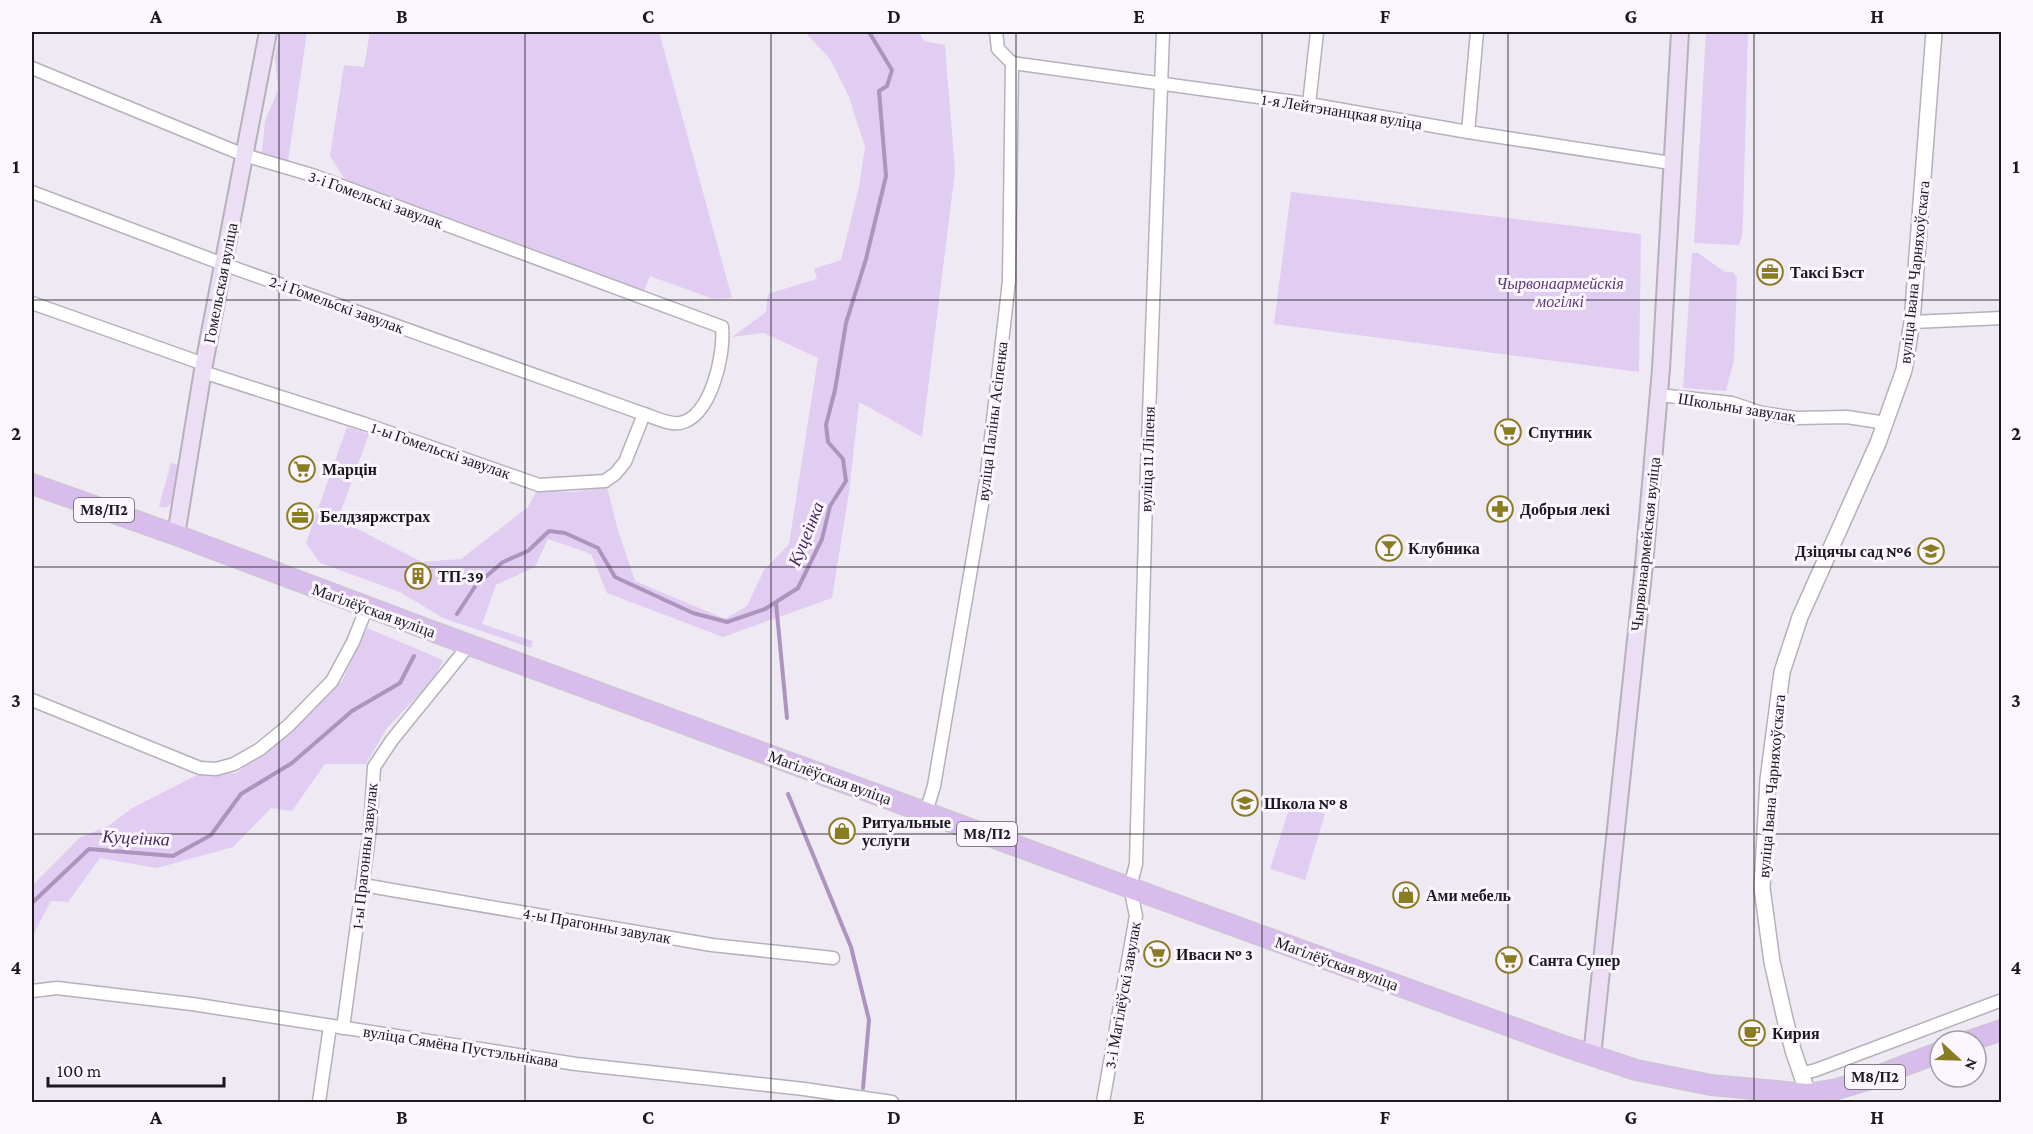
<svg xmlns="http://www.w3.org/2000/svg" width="2033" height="1134" font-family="'Crimson Pro',serif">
	<rect width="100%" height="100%" fill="#eee9f3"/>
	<g fill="#e1cdf1">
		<polygon points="280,32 307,32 288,161 262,152 265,121 278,90 275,57"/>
		<polygon points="370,32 659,32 732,298 713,299 650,276 643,293 351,185 344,178 330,156 344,65 364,67"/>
		<polygon points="805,32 919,32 924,41 945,45 955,171 922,437 859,402 849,492 832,598 723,637 607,593 591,554 548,539 535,567 496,585 482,624 533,641 531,648 443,618 400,592 320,563 306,543 347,427 369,434 338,519 422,562 461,559 528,507 537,490 572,492 607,487 617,527 635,581 725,619 747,606 764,570 789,544 818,358 764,333 732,337 766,312 768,294 817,279 814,269 841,260 859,187 865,147 849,97 830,59"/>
		<polygon points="1706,32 1748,32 1743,219 1742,236 1739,245 1694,243"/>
		<polygon points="1291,192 1641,234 1639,372 1274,324"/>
		<polygon points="1692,253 1698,253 1725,272 1733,272 1737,278 1734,360 1726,391 1683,388"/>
		<polygon points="171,463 179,465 172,502 166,508 159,506"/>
		<polygon points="367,628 443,660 434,679 387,728 366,764 325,764 292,811 271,808 233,847 157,868 100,858 68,902 51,901 32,937 32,886 79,838 108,826 134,807 199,774 236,773 289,734 342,681"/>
		<polygon points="1291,803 1325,814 1305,880 1270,869"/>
	</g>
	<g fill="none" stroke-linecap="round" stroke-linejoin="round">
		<g stroke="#ac94bf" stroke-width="4">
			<polyline points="776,603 787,718"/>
			<polyline points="457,614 476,585 503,562 528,551 549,531 565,533 598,548 615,577 693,613 727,622 765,609 798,588 822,539 830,506 846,481 843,459 828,442 826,425 835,390 846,323 866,259 886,176 879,91 887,86 892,70 869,32"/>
			<polyline points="788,794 851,947 869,1020 863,1088"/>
			<polyline points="32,903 89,849 173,856 211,835 241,794 292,763 352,711 400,683 414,656"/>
		</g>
		<g stroke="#b6b0ba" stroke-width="15">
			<g id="minor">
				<polyline points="1012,63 1309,104 1468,132 1671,163"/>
				<path d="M32 68 244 155 312 175 722 327C725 354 711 417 680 423 669 425 654 417 644 414L223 264 32 192"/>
				<polyline points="1309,104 1317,32"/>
				<polyline points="1468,132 1477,32"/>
				<polyline points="32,303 204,364"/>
				<polyline points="1912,322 2002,318"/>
				<polyline points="203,372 365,424 539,485 605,481 615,474 625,462 644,414"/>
				<polyline points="1659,395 1732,403 1762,413 1796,418 1847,417 1886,423"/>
				<polyline points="32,700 200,768 216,769 234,764 260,749 288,726 332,681 353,642 367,607"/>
				<polyline points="926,812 934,786 986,481 1009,281 1012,63 998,49 996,32"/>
				<polyline points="363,885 712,945 833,958"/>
				<polyline points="32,991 57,988 192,1004 576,1064 804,1089 892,1102"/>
				<polyline points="343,1028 370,829 374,767 392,740 469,645"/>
				<polyline points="1800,1074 1816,1070 2002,1000"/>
				<polyline points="319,1102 330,1026"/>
				<polyline points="1103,1102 1136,916 1130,887 1136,864 1146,497 1163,32"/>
			</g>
		</g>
		<g stroke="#b6b0ba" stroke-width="18">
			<polyline id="tertiary" points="1808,1094 1793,1050 1785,1019 1772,962 1762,888 1768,780 1782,672 1800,617 1878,443 1904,370 1912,322 1934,32"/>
		</g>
		<g stroke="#b6b0ba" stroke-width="20">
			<g id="secondary">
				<polyline points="176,535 204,364 268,32"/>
				<polyline points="1592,1056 1644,564 1661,369 1680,32"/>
			</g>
		</g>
		<g stroke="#c8c8c9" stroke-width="22">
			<g id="primary">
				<polyline points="32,484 176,535 437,633 1177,905 1564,1046 1636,1070 1711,1085 1808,1094 1837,1089 1867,1080 1940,1052"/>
				<polyline points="1969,1041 2002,1030"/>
			</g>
		</g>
		<use href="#minor" stroke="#fff" stroke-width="12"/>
		<use href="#tertiary" stroke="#fff" stroke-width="15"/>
		<use href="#secondary" stroke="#ecdef5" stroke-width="16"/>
		<use href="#primary" stroke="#d8bdec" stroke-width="20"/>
	</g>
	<path fill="none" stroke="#1b191d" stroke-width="1.5" stroke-opacity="0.55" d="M279 32V1102M525 32V1102M771 32V1102M1016 32V1102M1262 32V1102M1508 32V1102M1754 32V1102M32 300H2002M32 567H2002M32 834H2002"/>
	<defs>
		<g id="office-ring" transform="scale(1.35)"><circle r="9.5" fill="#fbf6ff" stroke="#8a7c21" stroke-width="1.5"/><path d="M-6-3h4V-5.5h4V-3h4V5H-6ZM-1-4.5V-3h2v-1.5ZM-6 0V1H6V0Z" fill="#8a7c21"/></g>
		<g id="supermarket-ring" transform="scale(1.35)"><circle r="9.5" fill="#fbf6ff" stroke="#8a7c21" stroke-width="1.5"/><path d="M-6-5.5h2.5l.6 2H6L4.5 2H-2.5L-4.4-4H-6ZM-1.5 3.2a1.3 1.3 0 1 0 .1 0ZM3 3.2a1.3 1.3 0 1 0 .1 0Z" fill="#8a7c21"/></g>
		<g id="pharmacy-ring" transform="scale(1.35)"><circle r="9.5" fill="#fbf6ff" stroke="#8a7c21" stroke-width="1.5"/><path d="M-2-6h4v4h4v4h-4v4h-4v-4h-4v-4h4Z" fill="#8a7c21"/></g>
		<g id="bar-ring" transform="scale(1.35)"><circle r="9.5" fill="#fbf6ff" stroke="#8a7c21" stroke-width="1.5"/><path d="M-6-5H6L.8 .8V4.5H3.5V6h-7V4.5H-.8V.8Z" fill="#8a7c21"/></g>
		<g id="school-ring" transform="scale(1.35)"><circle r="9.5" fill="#fbf6ff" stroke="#8a7c21" stroke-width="1.5"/><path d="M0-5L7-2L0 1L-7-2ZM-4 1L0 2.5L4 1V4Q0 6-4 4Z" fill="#8a7c21"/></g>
		<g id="building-ring" transform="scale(1.35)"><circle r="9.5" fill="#fbf6ff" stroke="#8a7c21" stroke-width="1.5"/><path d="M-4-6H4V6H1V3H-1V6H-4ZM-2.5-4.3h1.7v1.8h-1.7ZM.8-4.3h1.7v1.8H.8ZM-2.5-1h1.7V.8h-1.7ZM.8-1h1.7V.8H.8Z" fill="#8a7c21"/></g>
		<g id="shop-ring" transform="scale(1.35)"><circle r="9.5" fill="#fbf6ff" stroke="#8a7c21" stroke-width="1.5"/><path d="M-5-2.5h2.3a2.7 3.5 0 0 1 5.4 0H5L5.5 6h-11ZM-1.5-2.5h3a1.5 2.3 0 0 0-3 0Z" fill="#8a7c21"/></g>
		<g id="cafe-ring" transform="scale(1.35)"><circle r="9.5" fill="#fbf6ff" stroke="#8a7c21" stroke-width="1.5"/><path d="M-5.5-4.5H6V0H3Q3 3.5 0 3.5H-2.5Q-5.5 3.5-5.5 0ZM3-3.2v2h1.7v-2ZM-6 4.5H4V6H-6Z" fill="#8a7c21"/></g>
	</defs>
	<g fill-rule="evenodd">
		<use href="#office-ring" x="1770" y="272"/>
		<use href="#supermarket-ring" x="1508" y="432"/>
		<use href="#supermarket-ring" x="302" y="469"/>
		<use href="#pharmacy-ring" x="1500" y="509"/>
		<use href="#office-ring" x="300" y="516"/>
		<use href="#bar-ring" x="1389" y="548"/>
		<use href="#school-ring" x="1931" y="551"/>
		<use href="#building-ring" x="418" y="576"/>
		<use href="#school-ring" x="1245" y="803"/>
		<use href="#shop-ring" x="842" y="831"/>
		<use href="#shop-ring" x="1406" y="895"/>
		<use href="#supermarket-ring" x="1157" y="954"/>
		<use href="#supermarket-ring" x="1509" y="960"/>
		<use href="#cafe-ring" x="1752" y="1033"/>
	</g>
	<g text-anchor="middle" stroke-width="6" stroke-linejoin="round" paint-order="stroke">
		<g fill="#fbf6ff" stroke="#5e5b61" stroke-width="1.5">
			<rect x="74" y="498" width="60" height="24" rx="4.5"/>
			<rect x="957" y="822" width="60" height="24" rx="4.5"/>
			<rect x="1845" y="1065" width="60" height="24" rx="4.5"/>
		</g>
		<g font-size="15" font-weight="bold" fill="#1b191d">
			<text x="104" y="515">М8/П2</text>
			<text x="987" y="839">М8/П2</text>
			<text x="1875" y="1082">М8/П2</text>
		</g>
		<g font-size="16" fill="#1b191d" stroke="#fbf6ff">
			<text transform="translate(1342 111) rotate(9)" y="6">1-я Лейтэнанцкая вуліца</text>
			<text transform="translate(376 199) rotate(20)" y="6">3-і Гомельскі завулак</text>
			<text transform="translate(1914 272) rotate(-84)" y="6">вуліца Івана Чарняхоўскага</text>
			<text transform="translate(220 283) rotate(-79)" y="6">Гомельская вуліца</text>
			<text transform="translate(337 304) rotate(20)" y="6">2-і Гомельскі завулак</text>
			<text transform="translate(1737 407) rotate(9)" y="6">Школьны завулак</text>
			<text transform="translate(992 421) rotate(-83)" y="6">вуліца Паліны Асіпенка</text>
			<text transform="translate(441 450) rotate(19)" y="6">1-ы Гомельскі завулак</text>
			<text transform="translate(1147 459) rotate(-88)" y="6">вуліца 11 Ліпеня</text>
			<text transform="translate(1645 544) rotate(-84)" y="6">Чырвонаармейская вуліца</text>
			<text transform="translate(374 610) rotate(20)" y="6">Магілёўская вуліца</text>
			<text transform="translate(830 777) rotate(20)" y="6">Магілёўская вуліца</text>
			<text transform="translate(1771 786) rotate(-85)" y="6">вуліца Івана Чарняхоўскага</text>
			<text transform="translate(364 856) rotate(-84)" y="6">1-ы Прагонны завулак</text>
			<text transform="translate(597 925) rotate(10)" y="6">4-ы Прагонны завулак</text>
			<text transform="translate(1337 963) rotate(20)" y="6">Магілёўская вуліца</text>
			<text transform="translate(1122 995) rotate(-80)" y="6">3-і Магілёўскі завулак</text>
			<text transform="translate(461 1046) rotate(9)" y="6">вуліца Сямёна Пустэльнікава</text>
		</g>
		<g font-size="16" font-weight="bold" fill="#1b191d" stroke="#fbf6ff" text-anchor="start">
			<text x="1790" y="278">Таксі Бэст</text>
			<text x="1528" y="438">Спутник</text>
			<text x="322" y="475">Марцін</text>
			<text x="1520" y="515">Добрыя лекі</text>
			<text x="320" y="522">Белдзяржстрах</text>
			<text x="1408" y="554">Клубника</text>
			<text x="1912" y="557" text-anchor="end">Дзіцячы сад №6</text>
			<text x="438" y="582">ТП-39</text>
			<text x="1264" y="809">Школа № 8</text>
			<text x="862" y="828">Ритуальные<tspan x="862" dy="18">услуги</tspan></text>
			<text x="1426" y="901">Ами мебель</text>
			<text x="1176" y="960">Иваси № 3</text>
			<text x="1528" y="966">Санта Супер</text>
			<text x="1772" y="1039">Кирия</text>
		</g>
		<g font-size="16" font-style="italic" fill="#5a3971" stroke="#fbf6ff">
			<text x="1560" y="289">Чырвонаармейскія<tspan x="1560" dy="18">могілкі</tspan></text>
		</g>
		<g font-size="18" font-style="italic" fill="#49285f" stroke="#fbf6ff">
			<text transform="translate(806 534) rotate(-68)" y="6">Куцеінка</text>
			<text transform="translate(136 838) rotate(3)" y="6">Куцеінка</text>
		</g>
	</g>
	<rect width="2033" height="1134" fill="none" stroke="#fbf6ff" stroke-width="66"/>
	<g transform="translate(1958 1059) rotate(112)"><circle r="28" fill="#fbf6ff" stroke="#a19ea5" stroke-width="1.5"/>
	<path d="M0-4.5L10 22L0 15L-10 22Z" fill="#8a7c21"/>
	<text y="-9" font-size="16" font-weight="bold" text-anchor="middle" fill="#1b191d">N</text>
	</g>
	<path d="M48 1077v9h176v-9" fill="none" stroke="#1b191d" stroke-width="3"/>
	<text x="57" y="1077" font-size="18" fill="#1b191d" stroke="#fbf6ff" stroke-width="4.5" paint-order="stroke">100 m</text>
	<rect x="33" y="33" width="1967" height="1068" fill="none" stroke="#1b191d" stroke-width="2"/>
	<g font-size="20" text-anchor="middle" font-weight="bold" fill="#1b191d">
		<text x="156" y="23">A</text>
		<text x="402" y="23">B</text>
		<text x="648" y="23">C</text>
		<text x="894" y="23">D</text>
		<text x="1139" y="23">E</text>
		<text x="1385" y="23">F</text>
		<text x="1631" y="23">G</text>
		<text x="1877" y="23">H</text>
		<text x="16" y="173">1</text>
		<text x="2016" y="173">1</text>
		<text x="16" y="440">2</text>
		<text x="2016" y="440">2</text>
		<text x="16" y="707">3</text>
		<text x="2016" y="707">3</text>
		<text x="16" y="974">4</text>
		<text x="2016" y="974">4</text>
		<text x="156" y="1124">A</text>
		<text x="402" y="1124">B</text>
		<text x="648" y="1124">C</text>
		<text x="894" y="1124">D</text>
		<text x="1139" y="1124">E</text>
		<text x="1385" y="1124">F</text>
		<text x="1631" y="1124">G</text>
		<text x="1877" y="1124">H</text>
	</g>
</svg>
